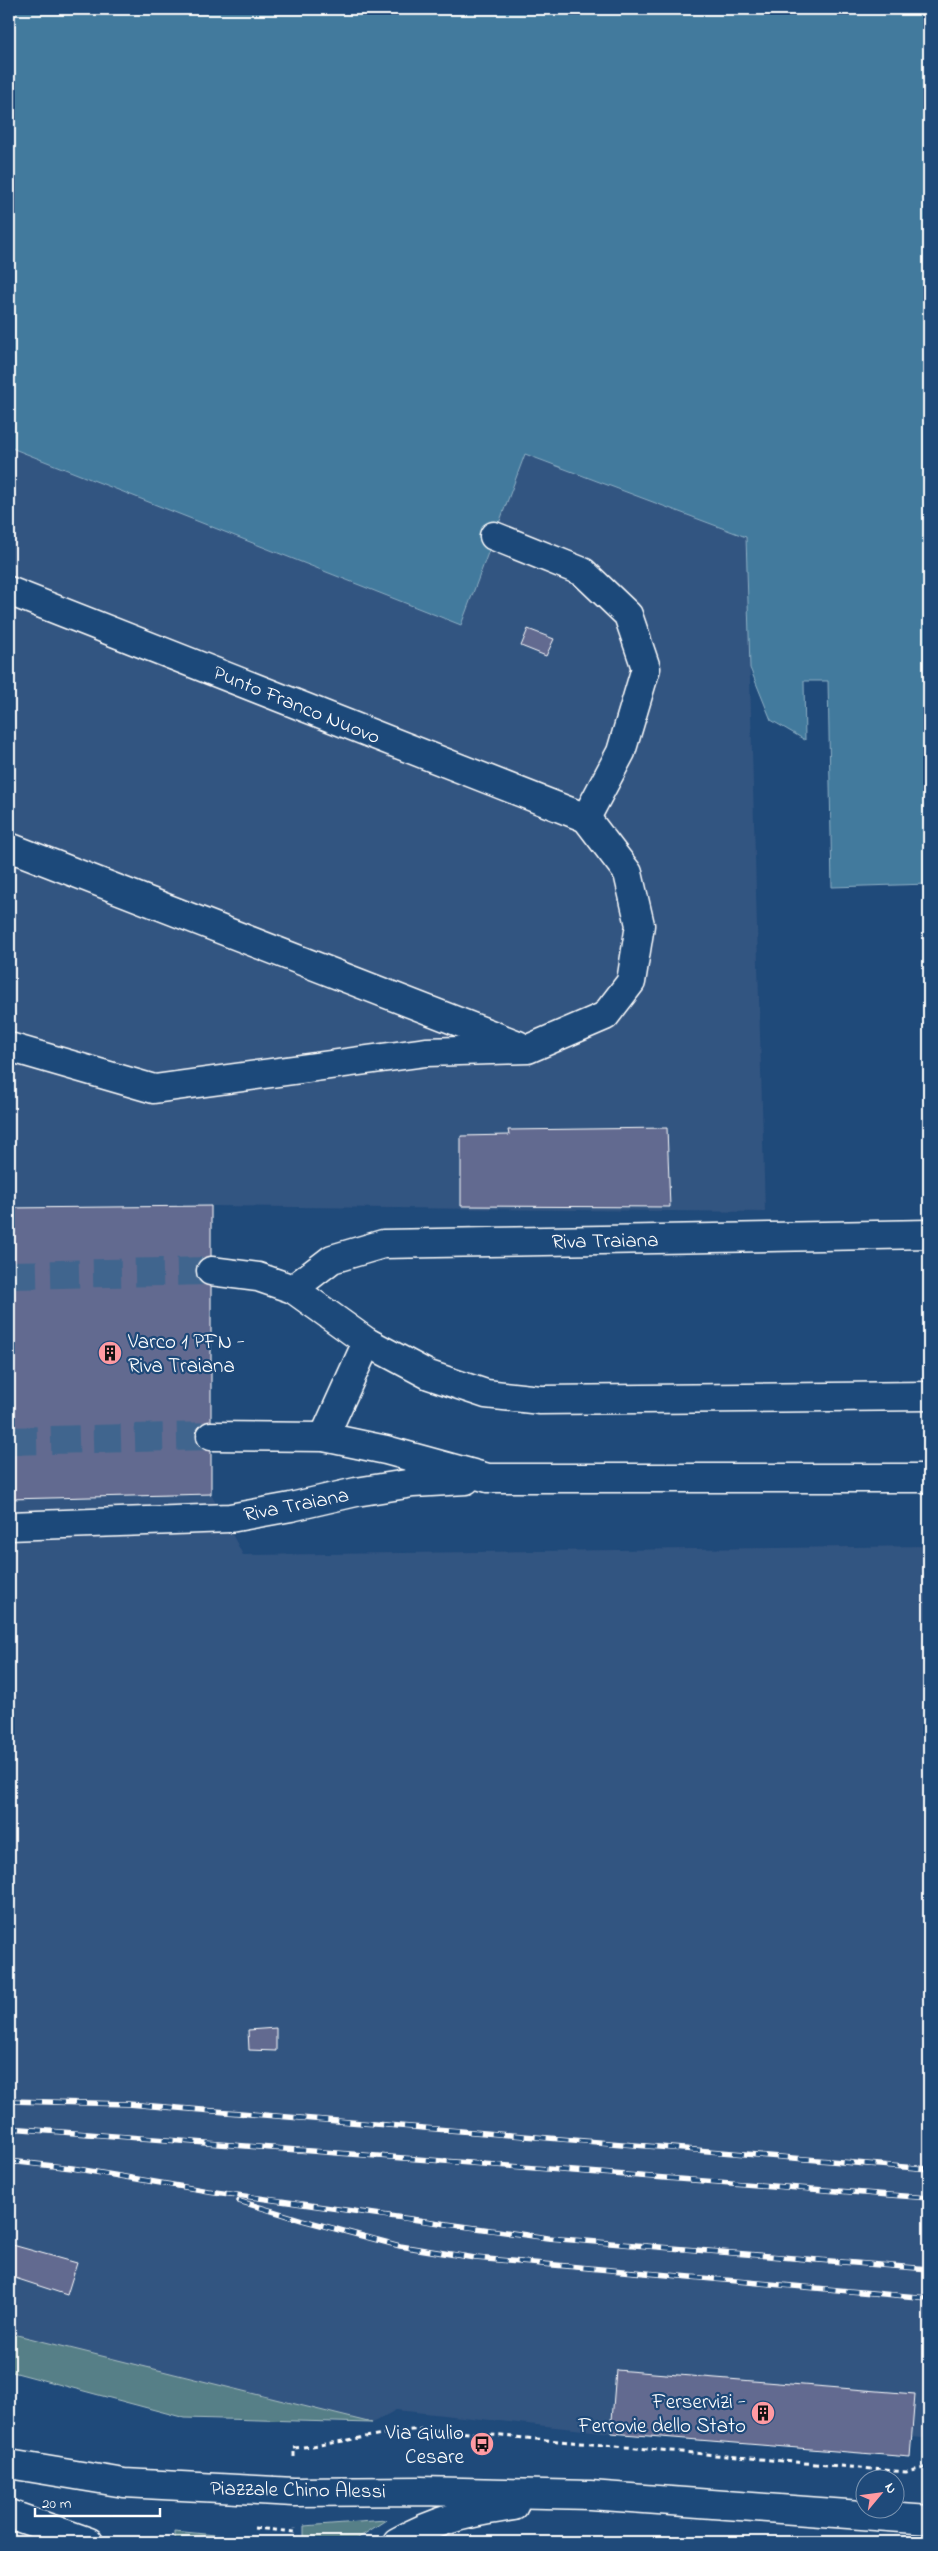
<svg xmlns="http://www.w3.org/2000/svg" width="938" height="2551" font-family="'Indie Flower',sans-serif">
	<rect width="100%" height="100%" fill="#1f4a7a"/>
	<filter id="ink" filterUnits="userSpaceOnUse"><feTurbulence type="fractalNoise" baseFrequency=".02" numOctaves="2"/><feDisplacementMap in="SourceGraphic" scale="10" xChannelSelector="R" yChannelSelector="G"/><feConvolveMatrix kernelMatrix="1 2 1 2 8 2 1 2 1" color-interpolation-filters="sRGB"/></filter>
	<g filter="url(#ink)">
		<g fill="#335481">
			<polygon points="9,447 461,625 524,454 746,537 765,1212 212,1206 211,1494 243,1555 929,1546 929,2439 912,2437 910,2457 611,2433 396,2410 372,2423 185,2418 9,2371"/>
			<polygon points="576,2539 635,2542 532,2542"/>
		</g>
		<g fill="#567f87" stroke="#aabfc3">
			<polygon points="9,2333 372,2423 185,2418 9,2371"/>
			<polygon points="386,2520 352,2542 304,2542 304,2526"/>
			<polygon points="174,2531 287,2542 174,2542"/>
		</g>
		<polygon fill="#427a9d" stroke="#8eafc4" points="9,9 929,9 929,884 832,887 828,681 804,681 805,740 771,720 750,668 746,537 525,454 461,625 9,447"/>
		<g fill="#626a90" stroke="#fff">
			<polygon points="528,629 554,639 546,656 521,646"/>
			<polygon points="667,1128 670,1207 461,1206 461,1136 509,1135 508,1130"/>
			<polygon points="211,1206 211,1494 9,1499 9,1208"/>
			<polygon points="276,2028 276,2051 249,2050 248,2030"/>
			<polygon points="9,2244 77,2263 67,2295 9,2276"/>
			<polygon points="616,2370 915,2394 910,2457 611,2433"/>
		</g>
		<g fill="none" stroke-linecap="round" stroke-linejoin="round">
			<g stroke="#41658e" stroke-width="28" stroke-dasharray="28 14" stroke-linecap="butt">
				<polyline points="9,1275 211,1271"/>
				<polyline points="9,1441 211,1436"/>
			</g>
			<g stroke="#fff" stroke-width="31">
				<g id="minor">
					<polyline points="9,591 586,818 621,752 646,668 628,615 583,572 494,536"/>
					<polyline points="9,847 518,1045"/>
					<polyline points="9,1047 154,1089 426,1052 528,1049 605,1016 631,982 640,925 628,873 586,818"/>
					<polyline points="211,1271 258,1277 293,1289 367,1342 429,1375 486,1394 540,1400 929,1396"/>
					<polyline points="293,1289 332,1259 383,1244 929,1234"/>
					<polyline points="211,1436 324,1437 386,1450 488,1478 929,1478"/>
					<polyline points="324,1437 367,1342"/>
					<polyline points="9,1526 230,1518 291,1507 356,1492 413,1483 466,1480"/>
				</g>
			</g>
			<g stroke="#fff" stroke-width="31">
				<g id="major">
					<polyline points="9,2464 124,2483 294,2492 421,2491 590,2495 929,2520"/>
					<polyline points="9,2514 89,2542"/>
					<path d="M397 2542C438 2519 468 2513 514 2506"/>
				</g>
			</g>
			<g stroke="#fff" stroke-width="3" stroke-dasharray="5 4" stroke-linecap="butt">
				<path d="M294 2457V2448C338 2444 380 2432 424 2429L906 2472 929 2467"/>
				<polyline points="254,2528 295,2532 295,2528"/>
			</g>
			<use href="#minor" stroke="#1f4a7a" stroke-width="28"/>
			<use href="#major" stroke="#1f4a7a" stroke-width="28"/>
			<g stroke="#fff" stroke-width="5.5">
				<g id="rail">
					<polyline points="9,2101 128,2104 929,2169"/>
					<polyline points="9,2128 929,2198"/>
					<polyline points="9,2161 72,2168 208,2191 548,2238 929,2269"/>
					<polyline points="239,2201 302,2220 400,2246 475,2258 929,2298"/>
				</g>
			</g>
			<use href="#rail" stroke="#1f4a7a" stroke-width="4" stroke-dasharray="11" stroke-linecap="butt"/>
		</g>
	</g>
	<defs>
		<g id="building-disc" transform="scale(1.25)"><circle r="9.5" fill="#ff9aa2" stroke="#1f4a7a"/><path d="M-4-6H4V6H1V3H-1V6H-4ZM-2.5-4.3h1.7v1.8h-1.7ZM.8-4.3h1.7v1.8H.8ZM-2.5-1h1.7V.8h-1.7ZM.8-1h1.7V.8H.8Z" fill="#111"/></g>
		<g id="bus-disc" transform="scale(1.25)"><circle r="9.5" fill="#ff9aa2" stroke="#1f4a7a"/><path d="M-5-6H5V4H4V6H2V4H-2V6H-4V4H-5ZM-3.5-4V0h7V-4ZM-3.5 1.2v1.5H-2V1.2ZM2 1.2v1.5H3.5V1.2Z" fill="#111"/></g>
	</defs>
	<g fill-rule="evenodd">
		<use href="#building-disc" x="110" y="1353"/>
		<use href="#building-disc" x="763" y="2413"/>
		<use href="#bus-disc" x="482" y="2444"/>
	</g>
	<g text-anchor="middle" stroke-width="4.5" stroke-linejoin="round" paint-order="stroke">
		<g font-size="21" fill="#fff" stroke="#1f4a7a">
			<text transform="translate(297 704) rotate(22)" y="7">Punto Franco Nuovo</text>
			<text transform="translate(605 1240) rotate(-1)" y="7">Riva Traiana</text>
			<text transform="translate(296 1504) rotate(-11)" y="7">Riva Traiana</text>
			<text transform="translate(298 2489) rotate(1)" y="7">Piazzale Chino Alessi</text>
		</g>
		<g font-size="21" fill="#fff" stroke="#1f4a7a" text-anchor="end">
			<text x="128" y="1348" text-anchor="start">Varco 1 PFN -<tspan x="128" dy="24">Riva Traiana</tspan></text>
			<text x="746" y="2408">Ferservizi -<tspan x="746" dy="24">Ferrovie dello Stato</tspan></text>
			<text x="464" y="2439">Via Giulio<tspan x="464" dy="24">Cesare</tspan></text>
		</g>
	</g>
	<rect width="938" height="2551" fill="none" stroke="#1f4a7a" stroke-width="30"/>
	<rect x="15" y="15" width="908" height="2521" fill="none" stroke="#fff" stroke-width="2" filter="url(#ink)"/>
	<g transform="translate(880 2494) rotate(61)"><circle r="24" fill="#1f4a7a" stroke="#7992af"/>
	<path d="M0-4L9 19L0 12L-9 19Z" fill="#ff9aa2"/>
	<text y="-8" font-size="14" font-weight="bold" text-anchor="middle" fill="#ffffff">N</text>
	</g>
	<path d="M35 2508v8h125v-8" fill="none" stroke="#ffffff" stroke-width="2.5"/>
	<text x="42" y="2508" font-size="15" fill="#ffffff" stroke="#1f4a7a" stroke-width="4" paint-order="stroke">20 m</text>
</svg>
